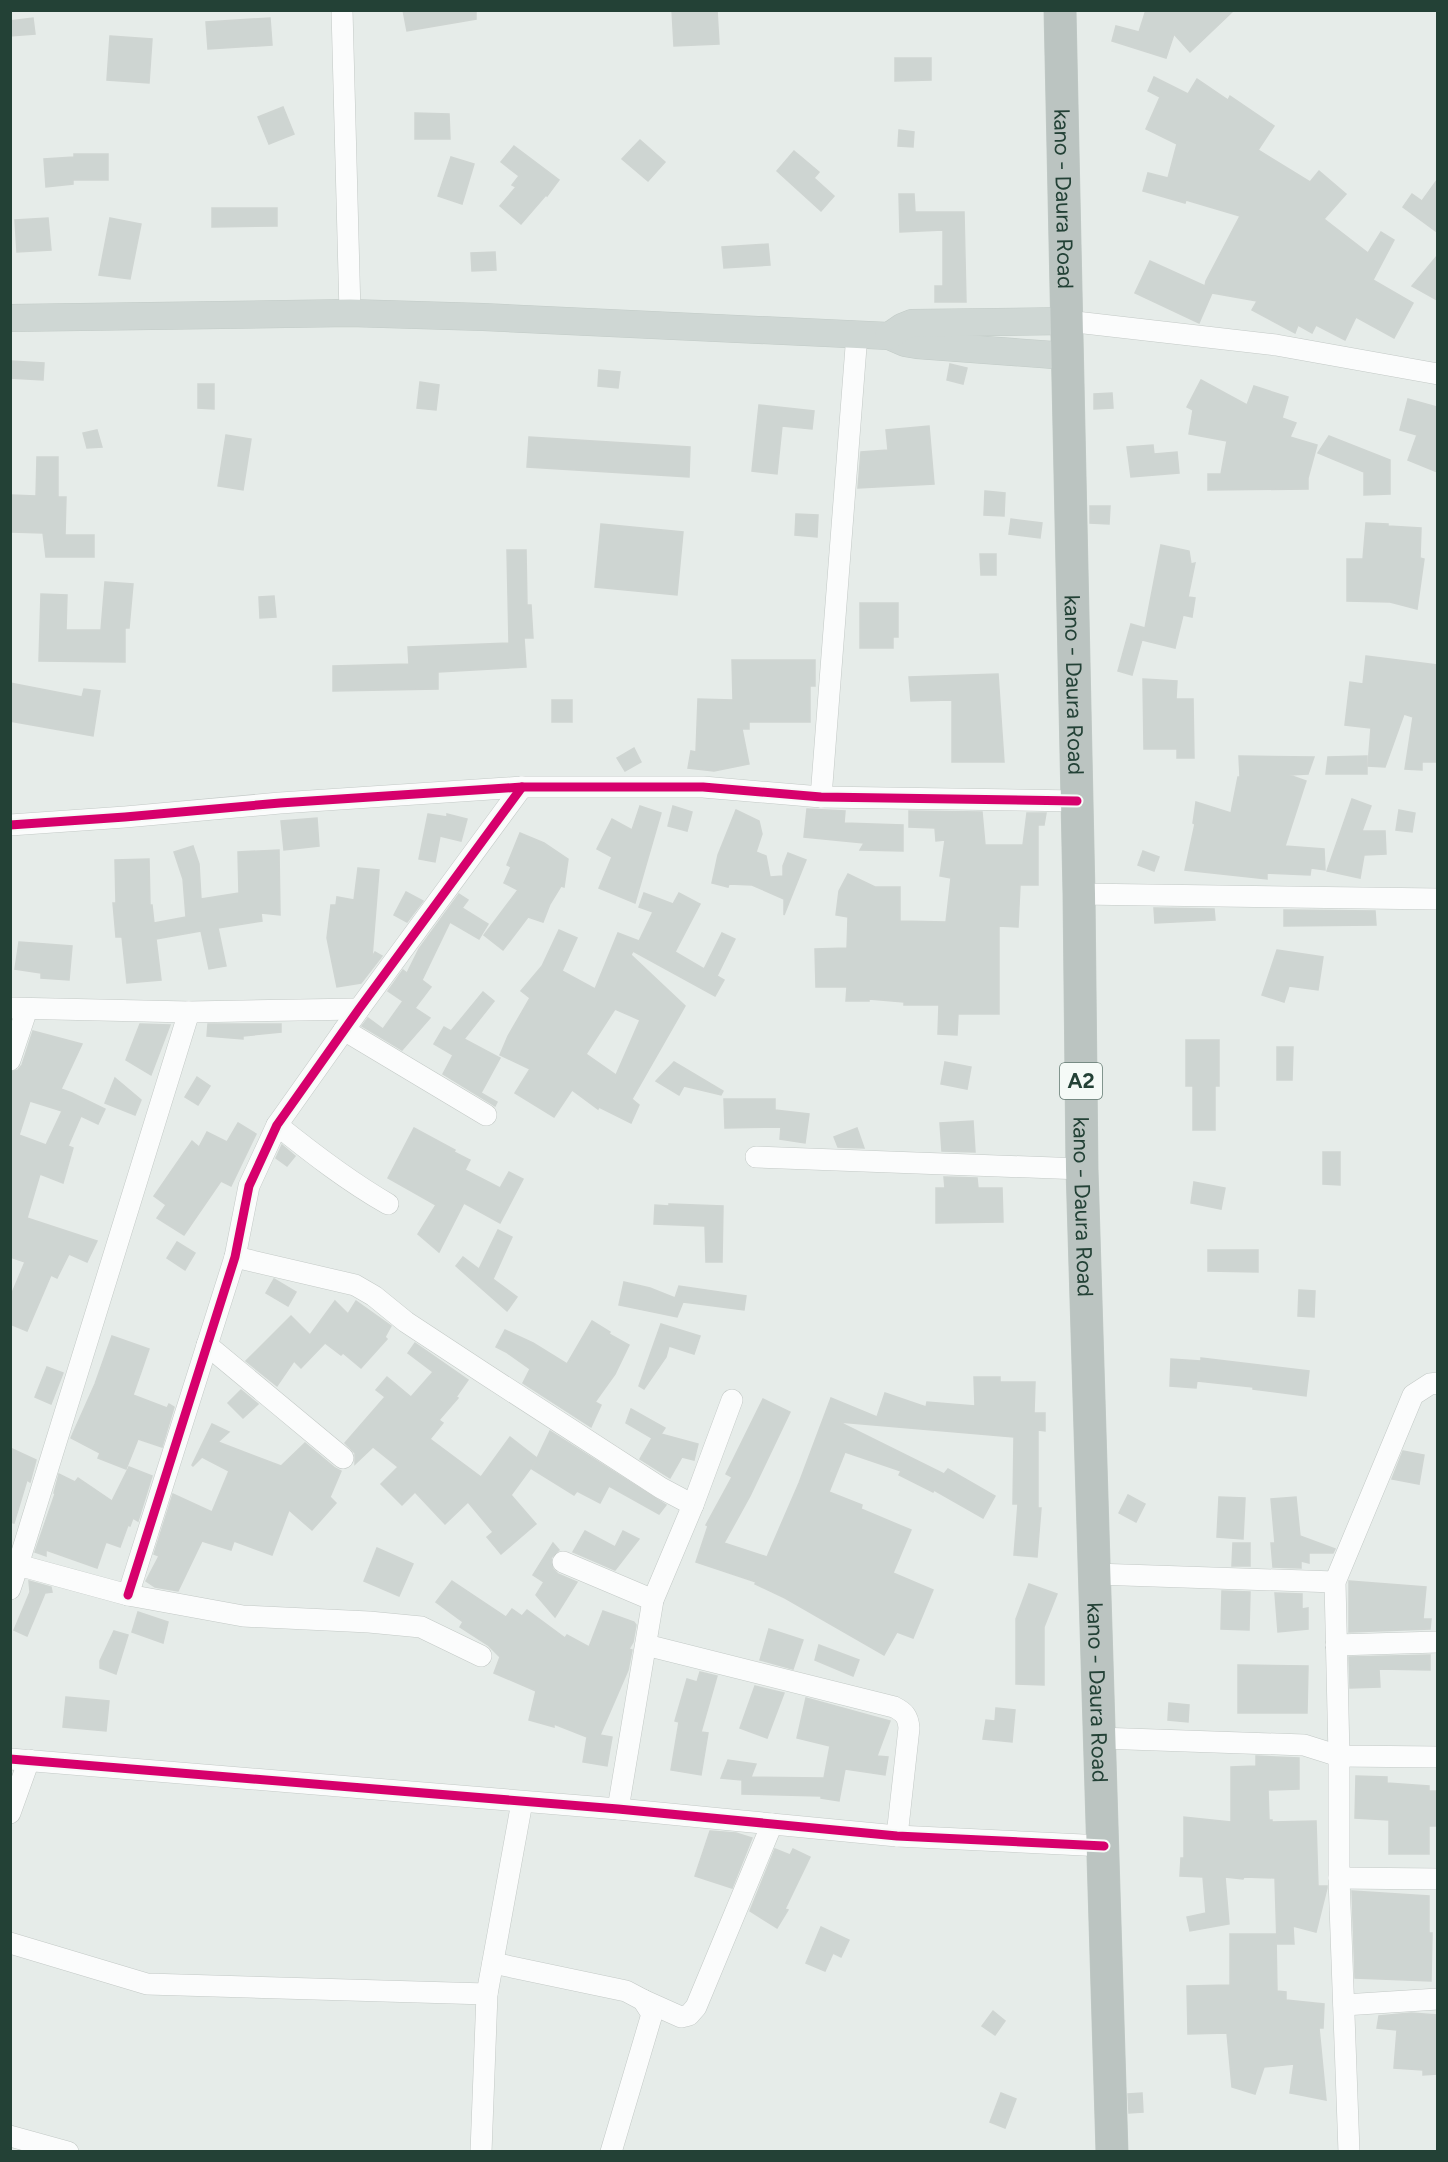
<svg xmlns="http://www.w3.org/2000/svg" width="1448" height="2162" font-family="Figtree,sans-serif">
	<rect width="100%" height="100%" fill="#e6ece9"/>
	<g fill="#ced5d2" stroke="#cfd5d2" stroke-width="1.5" fill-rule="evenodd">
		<polygon points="403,10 476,10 476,19 407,31"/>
		<polygon points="672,10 717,10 719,44 674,46"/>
		<polygon points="1146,10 1234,10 1190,52 1174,34 1166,58 1112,41 1116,26 1139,32"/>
		<polygon points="33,18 35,34 10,36 10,21"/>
		<polygon points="270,18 272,45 208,49 206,22"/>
		<polygon points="110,36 152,39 149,83 107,80"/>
		<polygon points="895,58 931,58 931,80 895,81"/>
		<polygon points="1154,77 1188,94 1197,79 1228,100 1230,96 1274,126 1258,150 1310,182 1319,171 1346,194 1324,219 1368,253 1381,232 1394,240 1373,280 1413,303 1394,338 1356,317 1345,340 1316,325 1312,333 1298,325 1295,333 1252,310 1257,301 1212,293 1199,323 1135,293 1150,261 1205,286 1206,281 1240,216 1186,200 1185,203 1143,191 1148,173 1168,178 1177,144 1146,129 1160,97 1148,91"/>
		<polygon points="283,107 294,134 269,144 258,117"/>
		<polygon points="415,113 449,114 450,139 415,139"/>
		<polygon points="899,130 914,132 913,147 898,146"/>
		<polygon points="640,140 665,162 648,181 622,159"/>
		<polygon points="514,146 559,180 547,196 546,195 521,224 500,206 516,187 512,185 519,176 501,162"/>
		<polygon points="794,151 819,172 814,178 834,196 821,211 777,171"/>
		<polygon points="74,154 108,154 108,180 73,180 73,184 46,187 44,159 74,157"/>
		<polygon points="451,157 474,164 462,204 438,196"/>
		<polygon points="1437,180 1437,232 1403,207 1412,194 1422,201"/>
		<polygon points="899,194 914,194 915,212 964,212 966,302 935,302 935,286 943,286 943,230 900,232"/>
		<polygon points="212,208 277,208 277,226 212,227"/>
		<polygon points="48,218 51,250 17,252 15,220"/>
		<polygon points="110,218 141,224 130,279 99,275"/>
		<polygon points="768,244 770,265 724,268 722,247"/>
		<polygon points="495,252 496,270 472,271 471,253"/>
		<polygon points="1437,256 1437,300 1412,286"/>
		<polygon points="10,361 44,363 43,380 10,378"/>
		<polygon points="950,364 967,368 963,384 947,380"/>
		<polygon points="599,370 620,372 618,388 598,386"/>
		<polygon points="1201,380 1247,405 1254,386 1288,397 1282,418 1296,423 1290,437 1317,445 1308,478 1308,489 1208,490 1208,474 1221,474 1227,441 1189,434 1193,410 1187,407"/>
		<polygon points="420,382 439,385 436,410 417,408"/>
		<polygon points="198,384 214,384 214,409 198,408"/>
		<polygon points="1112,393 1113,408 1094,409 1094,394"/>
		<polygon points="1408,399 1437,407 1437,472 1408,460 1417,435 1400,430"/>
		<polygon points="759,405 814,411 812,429 782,426 777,474 752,471"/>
		<polygon points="929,426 934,484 858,488 861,452 888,450 886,430"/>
		<polygon points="97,430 102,447 87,448 83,433"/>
		<polygon points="226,435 251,439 243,490 218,486"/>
		<polygon points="1329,436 1390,460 1390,494 1364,495 1364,472 1318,453"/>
		<polygon points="529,437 690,447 689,477 527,467"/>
		<polygon points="1153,445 1154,454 1177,452 1179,473 1131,477 1127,447"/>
		<polygon points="37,457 58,457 58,497 66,497 65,535 94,535 94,557 46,557 43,533 12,532 12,495 36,496"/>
		<polygon points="985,491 1005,493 1004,516 984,515"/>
		<polygon points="1090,506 1110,506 1109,524 1090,523"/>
		<polygon points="796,514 818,515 817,537 795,535"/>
		<polygon points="1011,519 1042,523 1040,538 1009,534"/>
		<polygon points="1366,523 1388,524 1388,526 1421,528 1420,558 1424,559 1417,609 1390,602 1347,601 1347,559 1363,559"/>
		<polygon points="601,524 683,532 677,595 595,587"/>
		<polygon points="1161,545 1189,551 1191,564 1195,563 1188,597 1195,598 1192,617 1183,615 1175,648 1142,640 1143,636 1132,675 1118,671 1131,624 1145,628"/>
		<polygon points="507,550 526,550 527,605 531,605 533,638 524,638 526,667 438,672 438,689 333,691 333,666 409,664 408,647 509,643"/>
		<polygon points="980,554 996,554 996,575 981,575"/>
		<polygon points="105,582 133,584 129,628 125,628 125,662 39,661 41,594 67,595 66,630 101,630"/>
		<polygon points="274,596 276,617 260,618 259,597"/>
		<polygon points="860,603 898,603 898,637 893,637 893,648 860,648"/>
		<polygon points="1366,656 1437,665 1437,762 1422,762 1422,770 1405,769 1413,717 1404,714 1385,767 1368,766 1371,728 1345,725 1350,682 1363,684"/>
		<polygon points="732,660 815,660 815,686 810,686 810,722 749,722 749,729 742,729 749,764 714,771 688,768 691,751 696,752 698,699 733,700"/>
		<polygon points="998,674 1004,762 952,762 952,700 911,701 909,677"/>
		<polygon points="1143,679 1177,681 1176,699 1193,699 1194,758 1177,758 1177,749 1144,749"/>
		<polygon points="10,683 82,697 84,689 100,691 93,736 10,721"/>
		<rect x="552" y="700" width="20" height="22"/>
		<polygon points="634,748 641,762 625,771 617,758"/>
		<polygon points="1239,756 1314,757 1308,774 1289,775 1306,781 1285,846 1324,849 1325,870 1311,868 1310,875 1267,873 1267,879 1185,870 1195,824 1193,823 1196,802 1231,813 1238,777 1240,777"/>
		<polygon points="1367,756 1367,774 1326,774 1328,757"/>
		<polygon points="1352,799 1371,806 1362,831 1385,831 1386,854 1364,855 1360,878 1327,871"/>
		<polygon points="640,806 661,813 635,903 599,888 612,857 597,849 612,819 632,830"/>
		<polygon points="673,806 692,812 687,831 668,826"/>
		<polygon points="807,809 845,811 844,823 903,825 903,851 860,850 864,843 804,837"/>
		<polygon points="736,810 759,821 762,834 756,852 766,856 770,877 783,876 783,866 788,853 806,860 784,915 784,899 752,885 729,884 728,887 712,883 718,855"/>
		<polygon points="1399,810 1415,813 1412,832 1396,830"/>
		<polygon points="909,811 982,812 985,845 1023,845 1027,813 1046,813 1044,825 1038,825 1038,885 1020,885 1018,927 999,926 999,1014 958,1014 957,1035 938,1034 939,1005 904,1005 904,1002 869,999 869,1001 846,1001 847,987 816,987 815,949 847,948 848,917 836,915 839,891 848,874 875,887 900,887 900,921 946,922 951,878 940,876 945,840 936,841 935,828 909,827"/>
		<polygon points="428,814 447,817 447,814 467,819 461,841 440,836 435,862 419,859"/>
		<polygon points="317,818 319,846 284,850 281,821"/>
		<polygon points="520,833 544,843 568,859 564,887 561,886 550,904 543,922 528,917 503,950 484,935 518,890 504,883 511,867 507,865"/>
		<polygon points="193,846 199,864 201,899 239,893 238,852 279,850 280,915 261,913 262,921 218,928 226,966 209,969 201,931 156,939 161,980 127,983 122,937 116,937 113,903 116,903 115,860 149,859 150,905 152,905 154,923 186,917 183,879 174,852"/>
		<polygon points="1143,851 1159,857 1154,871 1138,865"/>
		<polygon points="358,868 379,870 372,957 375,952 382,956 361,983 337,987 327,938 331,905 336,905 337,897 354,900"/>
		<polygon points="406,892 423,901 407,922 394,915"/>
		<path d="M644 893 673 904 679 893 700 904 675 952 704 969 722 933 735 939 717 976 724 980 715 996 633 951 631 955 685 1006 632 1099 639 1105 631 1123 599 1107 598 1109 572 1090 554 1117 515 1093 530 1069 500 1055 508 1036 530 998 521 991 542 966 559 930 577 938 562 971 595 989 618 933 639 941 653 912 639 907ZM615 1009 640 1020 616 1075 586 1054Z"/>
		<polygon points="459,894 468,900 462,908 488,924 479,939 450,922 422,980 431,987 415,1008 430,1018 402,1050 362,1026 368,1018 383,1029 403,1001 407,1004 388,991 403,970 407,973 419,949"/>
		<polygon points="1154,908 1214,909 1215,920 1155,923"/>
		<polygon points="1284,910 1375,911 1376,925 1284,926"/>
		<polygon points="19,942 72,946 69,980 41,978 41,973 15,969"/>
		<polygon points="1277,950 1323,957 1318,990 1289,986 1284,1002 1262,995"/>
		<polygon points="483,992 494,1001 464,1039 500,1058 481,1093 497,1102 495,1106 443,1074 453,1055 434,1044 444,1027 451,1031"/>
		<polygon points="140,1024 170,1025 151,1075 126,1060"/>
		<polygon points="208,1024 281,1024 281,1032 243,1036 243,1039 207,1036"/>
		<path d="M33 1031 82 1044 61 1089 72 1093 105 1109 98 1124 81 1116 68 1146 73 1148 63 1183 40 1174 27 1218 97 1241 87 1262 69 1254 57 1278 51 1275 27 1331 10 1324V1298L25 1262 10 1257V1072L18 1070 22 1065ZM30 1101 62 1111 46 1145 19 1135Z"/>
		<polygon points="1186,1040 1219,1040 1219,1086 1215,1086 1215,1130 1193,1130 1193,1086 1186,1086"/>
		<polygon points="1277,1047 1293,1047 1292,1080 1277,1080"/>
		<polygon points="674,1062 723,1091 721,1095 684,1086 679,1095 656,1081"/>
		<polygon points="945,1062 971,1067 967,1089 941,1084"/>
		<polygon points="197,1077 210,1086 198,1105 185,1097"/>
		<polygon points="115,1078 141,1100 135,1115 105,1103"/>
		<polygon points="724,1099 775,1099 775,1110 809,1114 805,1143 780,1139 781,1127 725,1128"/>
		<polygon points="973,1121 975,1152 942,1151 940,1123"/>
		<polygon points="238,1123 256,1134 231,1186 221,1181 184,1235 157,1218 166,1205 154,1196 192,1141 199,1147 207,1132 227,1142"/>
		<polygon points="414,1128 455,1150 454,1152 470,1160 465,1170 500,1188 509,1172 523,1179 500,1223 464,1203 439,1252 418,1234 436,1205 388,1178"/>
		<polygon points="857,1128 864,1148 838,1147 834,1137"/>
		<polygon points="282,1145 295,1156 287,1166 276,1158"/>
		<polygon points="1323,1152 1340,1152 1340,1185 1323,1184"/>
		<polygon points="944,1177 977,1178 978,1188 1002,1188 1003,1222 936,1223 936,1188 945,1188"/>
		<polygon points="1194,1182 1225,1188 1221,1209 1191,1203"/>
		<polygon points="669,1204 723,1206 722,1262 706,1262 705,1226 654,1224 655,1205 669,1206"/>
		<polygon points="498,1230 512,1237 493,1279 517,1297 507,1311 456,1266 463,1257 479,1269"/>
		<polygon points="177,1242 195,1253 185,1270 167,1258"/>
		<polygon points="1208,1250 1258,1250 1258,1272 1208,1271"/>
		<polygon points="274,1279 296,1292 288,1306 266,1293"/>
		<polygon points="624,1282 650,1288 675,1298 679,1286 746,1296 744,1310 683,1302 677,1317 619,1305"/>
		<polygon points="1299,1290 1315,1291 1314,1317 1298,1316"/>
		<polygon points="335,1301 348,1314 356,1301 391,1326 385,1337 387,1339 361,1368 343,1353 341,1355 325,1343 301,1368 294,1361 277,1386 246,1361 291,1316 310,1335"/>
		<polygon points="592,1321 610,1332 609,1334 629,1345 615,1374 595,1402 601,1405 591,1427 523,1383 530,1369 506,1352 496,1347 505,1330 533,1343 567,1364"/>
		<polygon points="661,1324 700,1336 694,1354 669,1346 666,1357 644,1389 639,1386"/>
		<polygon points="112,1336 149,1349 133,1395 167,1408 169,1404 174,1407 162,1447 138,1439 126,1469 98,1458 100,1453 71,1438 95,1384"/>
		<polygon points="415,1343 468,1380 456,1397 458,1398 439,1420 443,1423 430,1439 481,1477 510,1437 537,1458 550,1431 666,1505 659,1514 609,1486 600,1503 577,1491 574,1495 532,1469 536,1461 511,1495 536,1524 501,1554 487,1537 493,1532 468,1502 445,1524 415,1492 402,1505 381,1484 398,1467 373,1447 355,1464 355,1453 345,1443 385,1397 376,1390 387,1377 411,1397 433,1372 408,1353"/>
		<polygon points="1201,1358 1309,1371 1306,1396 1253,1389 1253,1387 1197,1381 1196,1388 1170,1386 1171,1359 1201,1361"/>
		<polygon points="47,1367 63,1373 51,1404 35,1397"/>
		<polygon points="974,1377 1000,1377 1000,1382 1035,1382 1034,1413 1045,1413 1045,1431 1038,1430 1038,1508 1041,1508 1037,1557 1014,1555 1018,1504 1013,1504 1014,1437 839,1422 944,1474 948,1469 995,1496 983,1518 934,1490 933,1492 899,1475 901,1471 845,1452 829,1492 862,1505 861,1509 911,1530 893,1573 933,1590 913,1638 897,1632 884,1655 785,1598 755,1584 756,1582 696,1562 708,1526 706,1525 732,1477 726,1474 763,1399 790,1412 750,1496 724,1543 767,1557 799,1483 831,1398 877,1417 885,1393 926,1407 927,1402 975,1406"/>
		<polygon points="241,1390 258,1404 243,1418 228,1403"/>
		<polygon points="631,1409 665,1428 661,1434 698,1444 694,1460 682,1457 670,1478 640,1459 652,1438 626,1423"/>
		<polygon points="212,1424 229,1432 218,1442 281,1466 305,1443 335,1468 341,1471 330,1497 336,1503 312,1530 289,1510 272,1555 234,1541 231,1550 202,1541 178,1591 155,1587 146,1581 159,1556 154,1554 173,1494 212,1512 229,1471 202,1457 193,1466 192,1465"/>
		<polygon points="10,1448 36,1460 30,1482 27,1480 14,1523 10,1522"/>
		<polygon points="1403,1451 1424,1455 1419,1484 1392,1479"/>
		<polygon points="129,1467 152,1476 138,1521 133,1518 130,1526 128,1525 120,1547 106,1542 97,1568 46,1550 46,1556 35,1552 55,1494 54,1493 59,1474 75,1482 78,1478 112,1501"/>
		<polygon points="1128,1495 1145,1504 1136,1522 1119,1513"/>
		<polygon points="1219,1497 1245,1498 1243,1539 1217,1537"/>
		<polygon points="1296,1497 1300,1536 1335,1549 1333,1553 1309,1553 1309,1563 1301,1561 1301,1568 1273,1567 1271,1543 1275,1543 1271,1499"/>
		<polygon points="585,1531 615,1547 623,1531 639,1539 615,1570 573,1552"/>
		<polygon points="553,1543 559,1550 551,1558 553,1569 558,1574 577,1582 555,1617 536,1595 544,1582 533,1575"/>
		<polygon points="1233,1543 1250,1543 1250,1566 1232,1566"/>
		<polygon points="377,1548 413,1564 399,1596 364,1581"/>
		<polygon points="29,1581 51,1587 52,1592 45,1593 27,1636 14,1630 30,1592"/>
		<polygon points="452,1581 506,1617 512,1609 522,1616 527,1610 565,1638 567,1635 589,1647 603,1611 634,1622 636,1625 633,1642 629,1649 632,1650 628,1670 600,1735 612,1737 607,1766 583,1762 587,1737 554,1724 554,1727 529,1720 536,1691 494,1673 500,1657 488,1645 460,1627 463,1622 436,1602"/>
		<polygon points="1349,1581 1426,1587 1423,1619 1431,1619 1430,1629 1349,1632"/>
		<polygon points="1029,1584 1057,1594 1044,1627 1044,1685 1016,1684 1016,1619"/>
		<polygon points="1222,1591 1250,1592 1249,1630 1221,1629"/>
		<polygon points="1275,1593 1302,1594 1302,1609 1308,1608 1308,1629 1278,1632"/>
		<polygon points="138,1612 168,1622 163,1643 132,1632"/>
		<polygon points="769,1629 803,1640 793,1669 760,1660"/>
		<polygon points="114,1631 128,1635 116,1674 100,1668 100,1661"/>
		<polygon points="819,1645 859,1660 853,1676 815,1660"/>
		<polygon points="1430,1655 1430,1670 1379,1669 1380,1687 1350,1688 1349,1657"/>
		<polygon points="1238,1665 1308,1666 1307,1713 1238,1713"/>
		<polygon points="700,1672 717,1676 701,1732 708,1733 701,1775 671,1770 679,1722 675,1721 687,1679 697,1682"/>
		<polygon points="755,1686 784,1693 767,1738 740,1728"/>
		<polygon points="66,1697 109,1701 106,1731 63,1727"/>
		<polygon points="806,1698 890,1721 877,1756 888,1757 885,1775 845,1769 839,1801 821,1798 821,1796 742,1794 742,1780 721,1778 728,1760 756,1764 751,1777 824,1778 830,1746 797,1738"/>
		<polygon points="1169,1703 1189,1705 1188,1722 1168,1720"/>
		<polygon points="996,1708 1015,1710 1012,1742 983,1739 986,1720 995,1721"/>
		<polygon points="1256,1756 1299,1758 1299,1789 1268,1790 1269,1820 1272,1820 1272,1822 1316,1821 1318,1886 1327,1886 1327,1888 1316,1932 1293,1926 1294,1944 1277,1944 1275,1878 1244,1877 1243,1879 1225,1877 1229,1924 1190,1931 1187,1917 1206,1913 1203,1877 1180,1876 1181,1858 1184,1858 1184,1817 1231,1822 1231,1767 1256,1766"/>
		<polygon points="1356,1776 1387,1777 1387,1783 1429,1786 1429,1791 1437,1791 1437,1826 1429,1826 1429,1854 1389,1854 1389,1820 1355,1818"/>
		<polygon points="710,1831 736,1833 752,1838 732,1888 695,1876"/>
		<polygon points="775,1849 790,1855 793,1849 810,1857 785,1909 788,1910 777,1928 750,1911"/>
		<polygon points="1352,1891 1429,1896 1429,1933 1432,1933 1431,1981 1355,1978"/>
		<polygon points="821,1927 849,1940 841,1957 833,1953 825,1971 806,1963"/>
		<polygon points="1230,1934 1276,1934 1277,1991 1286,1992 1286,2000 1324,2004 1323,2028 1319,2028 1326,2100 1290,2093 1294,2064 1264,2067 1255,2094 1232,2087 1227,2033 1188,2034 1187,1986 1230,1985"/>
		<polygon points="993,2011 1005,2021 995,2035 982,2026"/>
		<polygon points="1411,2013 1437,2015 1437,2074 1423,2075 1423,2070 1394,2068 1397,2030 1377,2028 1379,2016"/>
		<polygon points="1001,2093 1016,2099 1005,2128 990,2122"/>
		<polygon points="1142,2093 1143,2112 1129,2113 1128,2094"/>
	</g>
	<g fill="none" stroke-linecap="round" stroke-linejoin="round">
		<g stroke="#c3c9c6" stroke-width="22">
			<g id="minor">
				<polyline points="342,10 350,313"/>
				<polyline points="1067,321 1276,345 1438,374"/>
				<polyline points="821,797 857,334"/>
				<polyline points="10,825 125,817 280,803 522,787 703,787 821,797 1077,801"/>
				<polyline points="1079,894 1438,899"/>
				<polyline points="10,1008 189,1012 359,1009"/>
				<polyline points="344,1030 486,1115"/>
				<polyline points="10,1060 27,1009"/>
				<path d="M277 1125C313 1154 348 1181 388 1204"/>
				<polyline points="756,1157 1082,1169"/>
				<polyline points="235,1257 355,1285 374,1296 406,1322 482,1372 661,1488 693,1505"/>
				<polyline points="207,1345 343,1458"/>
				<polyline points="10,1562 18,1565 189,1012"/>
				<polyline points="563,1562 653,1600"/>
				<polyline points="1095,1574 1335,1582"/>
				<polyline points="10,1589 18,1565 128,1595 243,1616 369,1622 421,1627 481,1656"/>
				<polyline points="128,1595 235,1257 249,1186 277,1125 359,1009 522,787"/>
				<path d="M646 1645 894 1707C904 1712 908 1716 909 1728L897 1836"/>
				<polyline points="1336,1645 1438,1642"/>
				<polyline points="1099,1738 1304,1745 1339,1756 1438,1757"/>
				<polyline points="10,1759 618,1809 897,1836 1104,1846"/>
				<polyline points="618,1809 653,1600 693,1505 732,1400"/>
				<polyline points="10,1813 29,1760"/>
				<polyline points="1339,1878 1438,1879"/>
				<polyline points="10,1943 147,1984 487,1994"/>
				<polyline points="493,1963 626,1991 643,2000 652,2014 611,2152"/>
				<polyline points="643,2000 681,2017 689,2015 696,2007 772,1824"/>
				<polyline points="1344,2005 1438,1999"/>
				<polyline points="10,2136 68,2152"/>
				<polyline points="481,2152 487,1994 522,1802"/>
				<polyline points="1349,2152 1339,1878 1339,1756 1335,1582 1413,1395 1430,1384 1438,1383"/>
			</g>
		</g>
		<g stroke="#c2cbc7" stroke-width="28">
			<g id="major">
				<polyline points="10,318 350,313 483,317 889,336 905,343 917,345 1067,356"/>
				<polyline points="889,336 902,327 912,323 1067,321"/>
			</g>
		</g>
		<g stroke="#c2cbc7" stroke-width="33">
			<g id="highway">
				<path id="s1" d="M1060 10 1079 894 1082 1169 1112 2152"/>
			</g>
		</g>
		<use href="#minor" stroke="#fbfcfc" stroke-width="21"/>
		<use href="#major" stroke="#cfd7d4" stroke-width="27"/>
		<use href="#highway" stroke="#bbc4c1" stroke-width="32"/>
		<g stroke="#f5faf7" stroke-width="13">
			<g id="cycleway">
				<polyline points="10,825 125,817 280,803 522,787 703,787 821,797 1077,801"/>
				<polyline points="128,1595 235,1257 249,1186 277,1125 359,1009 522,787"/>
				<polyline points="10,1759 618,1809 897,1836 1104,1846"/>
			</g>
		</g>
		<use href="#cycleway" stroke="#d6006c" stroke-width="9"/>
	</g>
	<g text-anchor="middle" stroke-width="4.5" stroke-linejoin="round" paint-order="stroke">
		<rect fill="#f5faf7" stroke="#627870" stroke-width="1.5" x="1060" y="1063" width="42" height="36" rx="4.5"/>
		<g font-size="21" font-weight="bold" fill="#234136">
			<text x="1081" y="1088">A2</text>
		</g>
		<g font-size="22" fill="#234136" stroke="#f5faf7">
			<text dy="8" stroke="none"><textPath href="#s1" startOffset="189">kano - Daura Road</textPath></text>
			<text dy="8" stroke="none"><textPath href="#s1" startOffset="675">kano - Daura Road</textPath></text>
			<text dy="8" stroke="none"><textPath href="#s1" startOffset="1197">kano - Daura Road</textPath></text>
			<text dy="8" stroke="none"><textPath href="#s1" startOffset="1683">kano - Daura Road</textPath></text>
		</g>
	</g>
	<rect width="1448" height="2162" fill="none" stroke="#234136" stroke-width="24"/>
</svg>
